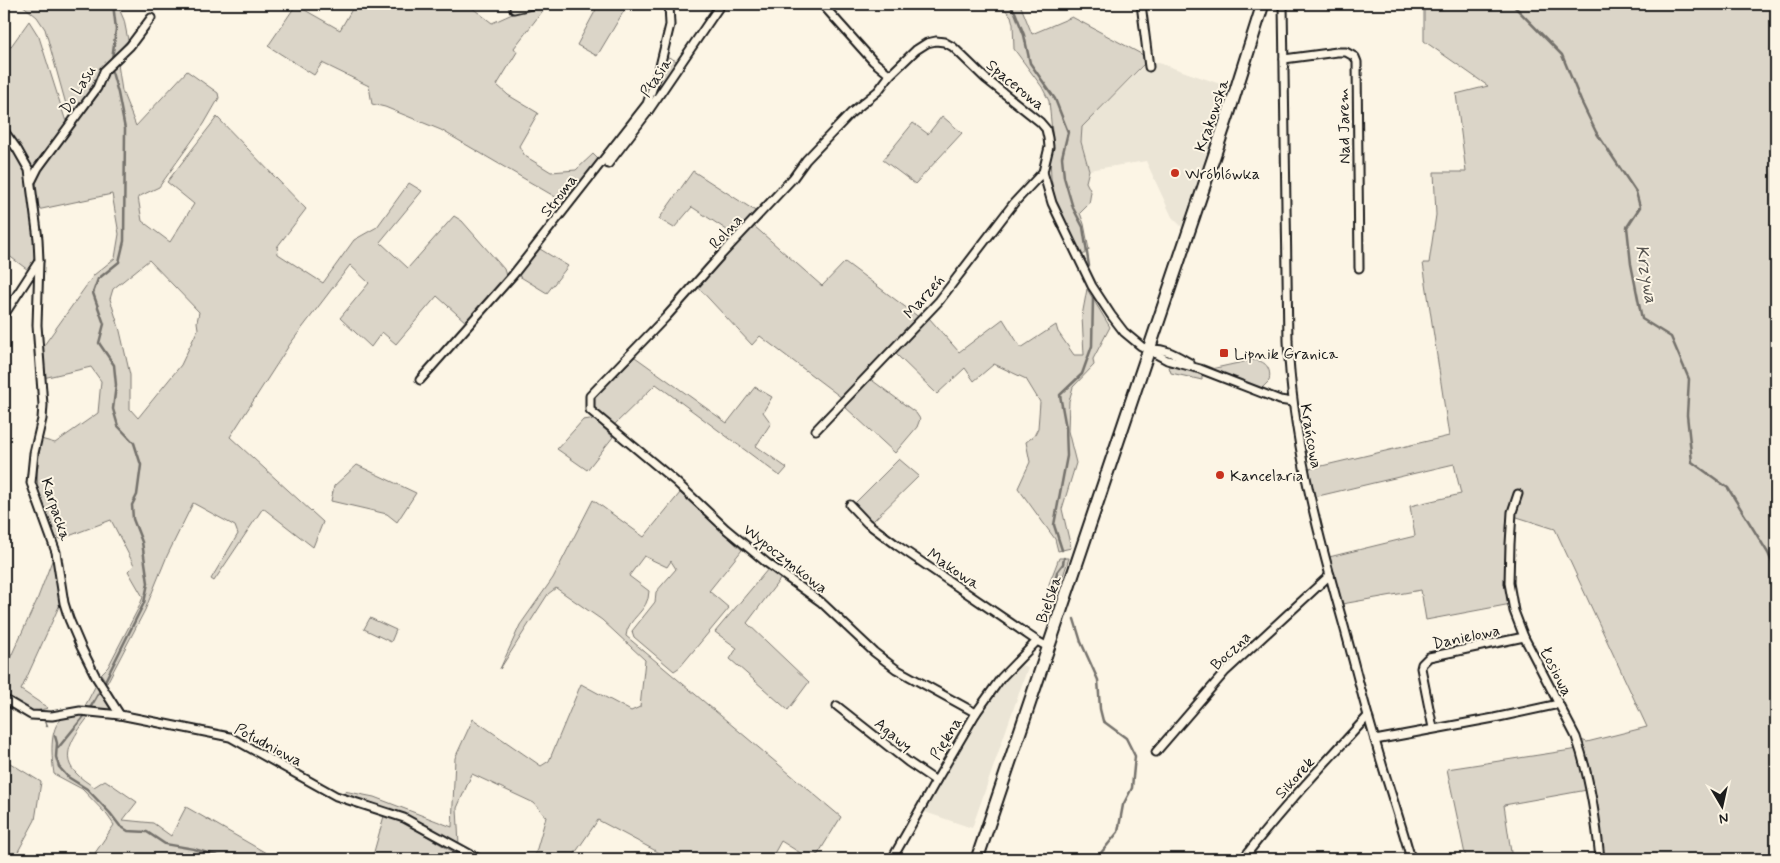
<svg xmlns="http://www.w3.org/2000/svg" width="1780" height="863" font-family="Mynerve,sans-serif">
	<rect width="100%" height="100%" fill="#fcf5e5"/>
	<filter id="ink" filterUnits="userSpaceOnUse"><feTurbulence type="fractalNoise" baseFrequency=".02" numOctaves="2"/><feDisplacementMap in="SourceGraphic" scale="10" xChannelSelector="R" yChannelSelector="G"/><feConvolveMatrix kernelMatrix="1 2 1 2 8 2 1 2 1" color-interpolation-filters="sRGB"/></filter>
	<g filter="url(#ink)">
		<g fill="#ebe5d6">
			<polygon points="1150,60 1229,87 1182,227 1172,217 1146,161 1089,170 1081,142 1082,127"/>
			<polygon points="1020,665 1028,667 972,828 922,811 1000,686"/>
		</g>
		<g fill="#dbd5c8" stroke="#7c7872" fill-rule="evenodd">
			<polygon points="21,4 117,4 124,20 128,40 101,71 97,79 73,116 67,108 45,29 37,17"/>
			<path d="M355 4H467L492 23C509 16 530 4 548 4L514 48 517 52 497 85 508 95 538 113 519 146 525 156 551 172 576 170 593 154 599 160 564 202 441 130 385 107 372 104 369 86 322 63 314 75 268 46 296 5 340 30Z"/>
			<polygon points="599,4 628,4 597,56 577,45"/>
			<polygon points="1000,4 1020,4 1032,34 1072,17 1145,56 1146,62 1082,127 1081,142 1089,170 1086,182 1091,192 1089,204 1080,213 1084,224 1089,250 1082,256 1055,200 1051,178 1050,157 1053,142 1049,101 1042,87 1014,49 1013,24 1011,16"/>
			<polygon points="1424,4 1776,4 1776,859 1603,859 1581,740 1587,742 1647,727 1555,529 1517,517 1513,519 1511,604 1426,620 1421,590 1342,604 1329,557 1415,536 1410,506 1461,494 1454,464 1314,497 1309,469 1449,436 1423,263 1429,263 1436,215 1434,172 1466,172 1456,94 1488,86 1424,41"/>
			<polygon points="29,21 39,37 67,125 35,167 31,166 4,127 4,56"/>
			<polygon points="666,56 679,62 655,98 653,97"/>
			<path d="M118 64 122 91 136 126 187 71 218 93 219 98 204 124 159 187 138 197 142 221 170 242 194 204 167 182 217 117 306 209 277 247 278 254 323 283 354 240 377 227 409 183 422 191 380 242 408 268 454 216 462 221 504 269 507 279 467 323 437 296 396 344 382 332 371 347 340 318 369 283 350 265 290 344 230 437 323 522 313 547 263 508 214 581 211 579 238 534 235 526 193 503 167 556 145 610 107 683 101 674 108 667 139 607 143 597 128 571 134 565 111 520 61 539 56 537 38 492 37 471 41 439 55 443 98 413 101 381 91 367 43 378 42 348 94 275 115 258 119 234 112 194 37 210 36 179 43 166 99 94 106 73ZM149 260 199 312 197 322 198 329 181 365 138 418 130 409V375L120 331 110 299 113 289Z"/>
			<polygon points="942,116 962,133 915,184 883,160 913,123 928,134"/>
			<polygon points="4,138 19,161 28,178 35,258 28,270 4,252"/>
			<polygon points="693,171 757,212 736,236 692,207 674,228 659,219"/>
			<polygon points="754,226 822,286 845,262 920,318 842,398 760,336 752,345 697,286"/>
			<polygon points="540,249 568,266 547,293 519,276 520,270"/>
			<polygon points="1087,289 1110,327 1093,359 1094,365 1073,387 1069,401 1068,431 1076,463 1062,509 1071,548 1058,551 1055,539 1018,488 1030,462 1026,442 1034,436 1038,428 1040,402 1026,379 994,364 974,381 965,368 937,394 895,353 929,318 959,352 1003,319 1021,348 1056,325 1058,332 1074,355 1084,355 1082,316"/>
			<polygon points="635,357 727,423 755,387 772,397 763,412 771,423 756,446 787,468 780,476 656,384 613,426 595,411 593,407 595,397"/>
			<path d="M1252 360C1265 360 1272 368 1269 381L1262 388 1211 369Z"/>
			<polygon points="1168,364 1202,373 1202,380 1171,373"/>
			<polygon points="869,378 916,413 920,419 917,427 895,453 844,406"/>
			<polygon points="590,419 596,421 613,437 587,470 557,449 583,420"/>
			<polygon points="899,459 919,476 871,523 857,509 855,503"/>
			<polygon points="357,465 416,493 397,522 387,514 331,501 334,486"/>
			<path d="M680 493 742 550 709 591 729 608 680 667 674 671 634 637 632 631 655 602 656 592 676 569 671 561 667 567 644 556 629 576 649 591C649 612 627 618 626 636L841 817 815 859H810L781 841 771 859H671L598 820 571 859H534L546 817 534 803 472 774 457 808 459 845 350 798 344 791 374 797 452 827 455 758 473 719 541 766 549 761 581 684 631 711 640 707 645 660 602 620 556 588 548 594 500 669 520 625 553 578 593 500 644 537Z"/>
			<polygon points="53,558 61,602 21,690 48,708 32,712 4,695 4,667 6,667 37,600"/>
			<polygon points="1059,558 1069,558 1054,603 1049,584"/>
			<polygon points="768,569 781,578 747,623 809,682 788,710 730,659 737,648 715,632"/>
			<polygon points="370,618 396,630 391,642 364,629"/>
			<polygon points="97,683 112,710 84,708"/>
			<path d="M78 714 89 716C78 731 58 754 75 772 80 778 88 783 94 787L105 780 137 802 123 820 153 823 171 836 186 807 273 857 284 859H194L166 853 164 859H106L95 853 114 825 107 815 82 789 54 774C52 760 48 727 63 718 67 716 74 715 78 714Z"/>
			<polygon points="1578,749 1587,790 1504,805 1512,859 1466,859 1447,769"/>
			<polygon points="10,763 41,782 35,820 14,859 4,859 4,774"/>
			<polygon points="384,816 401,821 462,857 461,859 372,859"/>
		</g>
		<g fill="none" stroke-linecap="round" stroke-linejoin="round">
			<g stroke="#75726c" stroke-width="2.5">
				<polyline points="1009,4 1015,12 1024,35 1030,63 1055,99 1068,132 1062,157 1064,177 1073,208 1083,227 1089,266"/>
				<polyline points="1512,4 1562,55 1581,101 1596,132 1636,192 1640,207 1627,227 1631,264 1642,319 1671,337 1689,379 1687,415 1692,462 1728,488 1768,553 1776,571"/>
				<polyline points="112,59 116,29 113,4"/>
				<polyline points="1062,550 1054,525 1067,456 1066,428 1060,395 1082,374 1092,346 1093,298"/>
				<polyline points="1054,589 1057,572 1063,564 1064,558"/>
				<polyline points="1074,619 1081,642 1098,680 1100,709 1103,721 1126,738 1135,756 1132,788 1123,805 1118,832 1096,859"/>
				<polyline points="104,683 144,603 148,583 142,542 133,519 132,505 137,495 141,465 134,443 118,426 113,409 116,385 114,365 99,343 104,324 93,293 98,279 119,262 124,241 125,129 118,93 112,72"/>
				<polyline points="4,685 9,689"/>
				<polyline points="89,710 101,689"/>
				<polyline points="45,721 47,726"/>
				<polyline points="55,736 57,743 56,757 59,767 68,777 87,789 110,813 120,826 128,831 147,832 165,844 194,849 228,859"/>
				<polyline points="58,748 85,715"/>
			</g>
			<g stroke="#1c1c1c" stroke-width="11">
				<g id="street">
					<polyline points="822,4 873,61 890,75 916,50 927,43 936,41 944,42 953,47 986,79 1040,122 1046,129 1048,138 1049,147 1043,172 1052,203 1092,286 1111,315 1124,332 1141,346 1167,360 1200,369 1280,400 1292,402"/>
					<polyline points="1141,4 1149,67"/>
					<path d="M1283 4 1288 341C1292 434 1315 523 1340 612 1352 654 1362 697 1375 740 1386 780 1400 819 1411 859"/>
					<polyline points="514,9 536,4"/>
					<polyline points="1284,59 1337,52 1346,52 1355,57 1357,62 1359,268"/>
					<polyline points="890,75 878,91 851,113 806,160 793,178 721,255 666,317 590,396 590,410 675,481 726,529 767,563 821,602 874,652 896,669 976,713"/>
					<polyline points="4,131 17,149 29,170 38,239 39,261 37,325 43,405 42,419 34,453 31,483 56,552 64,603 69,619 81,647 96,677 120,715"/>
					<polyline points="608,164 647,113 721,4"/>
					<polyline points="32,180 38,168 97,88 104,71 130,46 151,18"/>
					<polyline points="4,315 39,261"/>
					<path d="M1149 349C1166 348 1176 355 1190 363"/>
					<polyline points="420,380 513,275 647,104 660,66 670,25 669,4"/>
					<polyline points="816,430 939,301 1014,203 1043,172"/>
					<path d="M1518 494 1512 512 1510 544 1509 583 1514 611 1524 637 1576 737C1590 777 1596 818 1600 859"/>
					<polyline points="850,505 867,523 898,546 1037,641 1048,647"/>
					<polyline points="4,699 31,715 52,716 80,711 120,715 230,737 336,796 404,818 479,859"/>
					<polyline points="837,706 908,762 936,781"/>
					<polyline points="1433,728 1421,668 1422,664 1429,657 1524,637"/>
					<polyline points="1375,740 1494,718 1559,704"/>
					<polyline points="1156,752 1225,672 1330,575"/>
					<polyline points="892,859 936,781 976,713 1001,678 1037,641"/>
					<path d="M1243 859C1281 809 1325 763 1368 716"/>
				</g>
			</g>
			<g stroke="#1c1c1c" stroke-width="15">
				<polyline id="primary" points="977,859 1229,112 1263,4"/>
			</g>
			<use href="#street" stroke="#fcf5e5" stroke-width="7"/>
			<use href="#primary" stroke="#fcf5e5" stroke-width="11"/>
		</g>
	</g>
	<g fill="#c8321e" stroke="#fcf5e5" stroke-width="2">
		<circle cx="1175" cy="173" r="5"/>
		<rect x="1219" y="348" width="10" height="10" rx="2.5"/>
		<circle cx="1220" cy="475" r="5"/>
	</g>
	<g text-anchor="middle" stroke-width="4" stroke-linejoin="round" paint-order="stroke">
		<g font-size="16" fill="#1c1c1c" stroke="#fcf5e5">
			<text transform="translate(655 77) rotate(-56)" y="6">Ptasia</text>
			<text transform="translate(1016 84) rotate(39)" y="6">Spacerowa</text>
			<text transform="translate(77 89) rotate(-58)" y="6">Do Lasu</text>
			<text transform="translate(1211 115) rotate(-71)" y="6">Krakowska</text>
			<text transform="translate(1343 126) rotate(-91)" y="6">Nad Jarem</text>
			<text transform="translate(558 195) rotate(-52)" y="6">Stroma</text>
			<text transform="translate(725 231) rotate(-47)" y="6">Rolna</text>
			<text transform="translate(923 296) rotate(-49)" y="6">Marzeń</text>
			<text transform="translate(1312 436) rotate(80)" y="6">Krańcowa</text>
			<text transform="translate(57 509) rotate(72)" y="6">Karpacka</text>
			<text transform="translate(786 558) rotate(38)" y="6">Wypoczynkowa</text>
			<text transform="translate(954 568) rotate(34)" y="6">Makowa</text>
			<text transform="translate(1048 599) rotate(-71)" y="6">Bielska</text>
			<text transform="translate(1466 636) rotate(-12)" y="6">Danielowa</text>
			<text transform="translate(1230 650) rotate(-44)" y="6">Boczna</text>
			<text transform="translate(1557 671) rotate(63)" y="6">Łosiowa</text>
			<text transform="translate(894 734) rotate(39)" y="6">Agawy</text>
			<text transform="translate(945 738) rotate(-59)" y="6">Piękna</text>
			<text transform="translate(269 744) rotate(28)" y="6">Południowa</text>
			<text transform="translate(1294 777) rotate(-48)" y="6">Sikorek</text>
		</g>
		<g font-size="16" fill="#1c1c1c" stroke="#fcf5e5" text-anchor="start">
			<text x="1185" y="179">Wróblówka</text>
			<text x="1234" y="359">Lipnik Granica</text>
			<text x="1230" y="481">Kancelaria</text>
		</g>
		<g font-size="18" font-style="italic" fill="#575551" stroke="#fcf5e5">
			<text transform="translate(1647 274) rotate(80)" y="6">Krzywa</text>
		</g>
	</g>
	<rect width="1780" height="863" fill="none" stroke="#fcf5e5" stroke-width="20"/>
	<rect x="10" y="10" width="1760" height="843" fill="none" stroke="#1c1c1c" stroke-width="2" filter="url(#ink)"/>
	<g transform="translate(1722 806) rotate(171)" stroke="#fcf5e5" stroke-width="4" paint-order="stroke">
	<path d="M0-4L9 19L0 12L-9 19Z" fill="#1c1c1c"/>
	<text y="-8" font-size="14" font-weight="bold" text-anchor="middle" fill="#1c1c1c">N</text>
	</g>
</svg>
